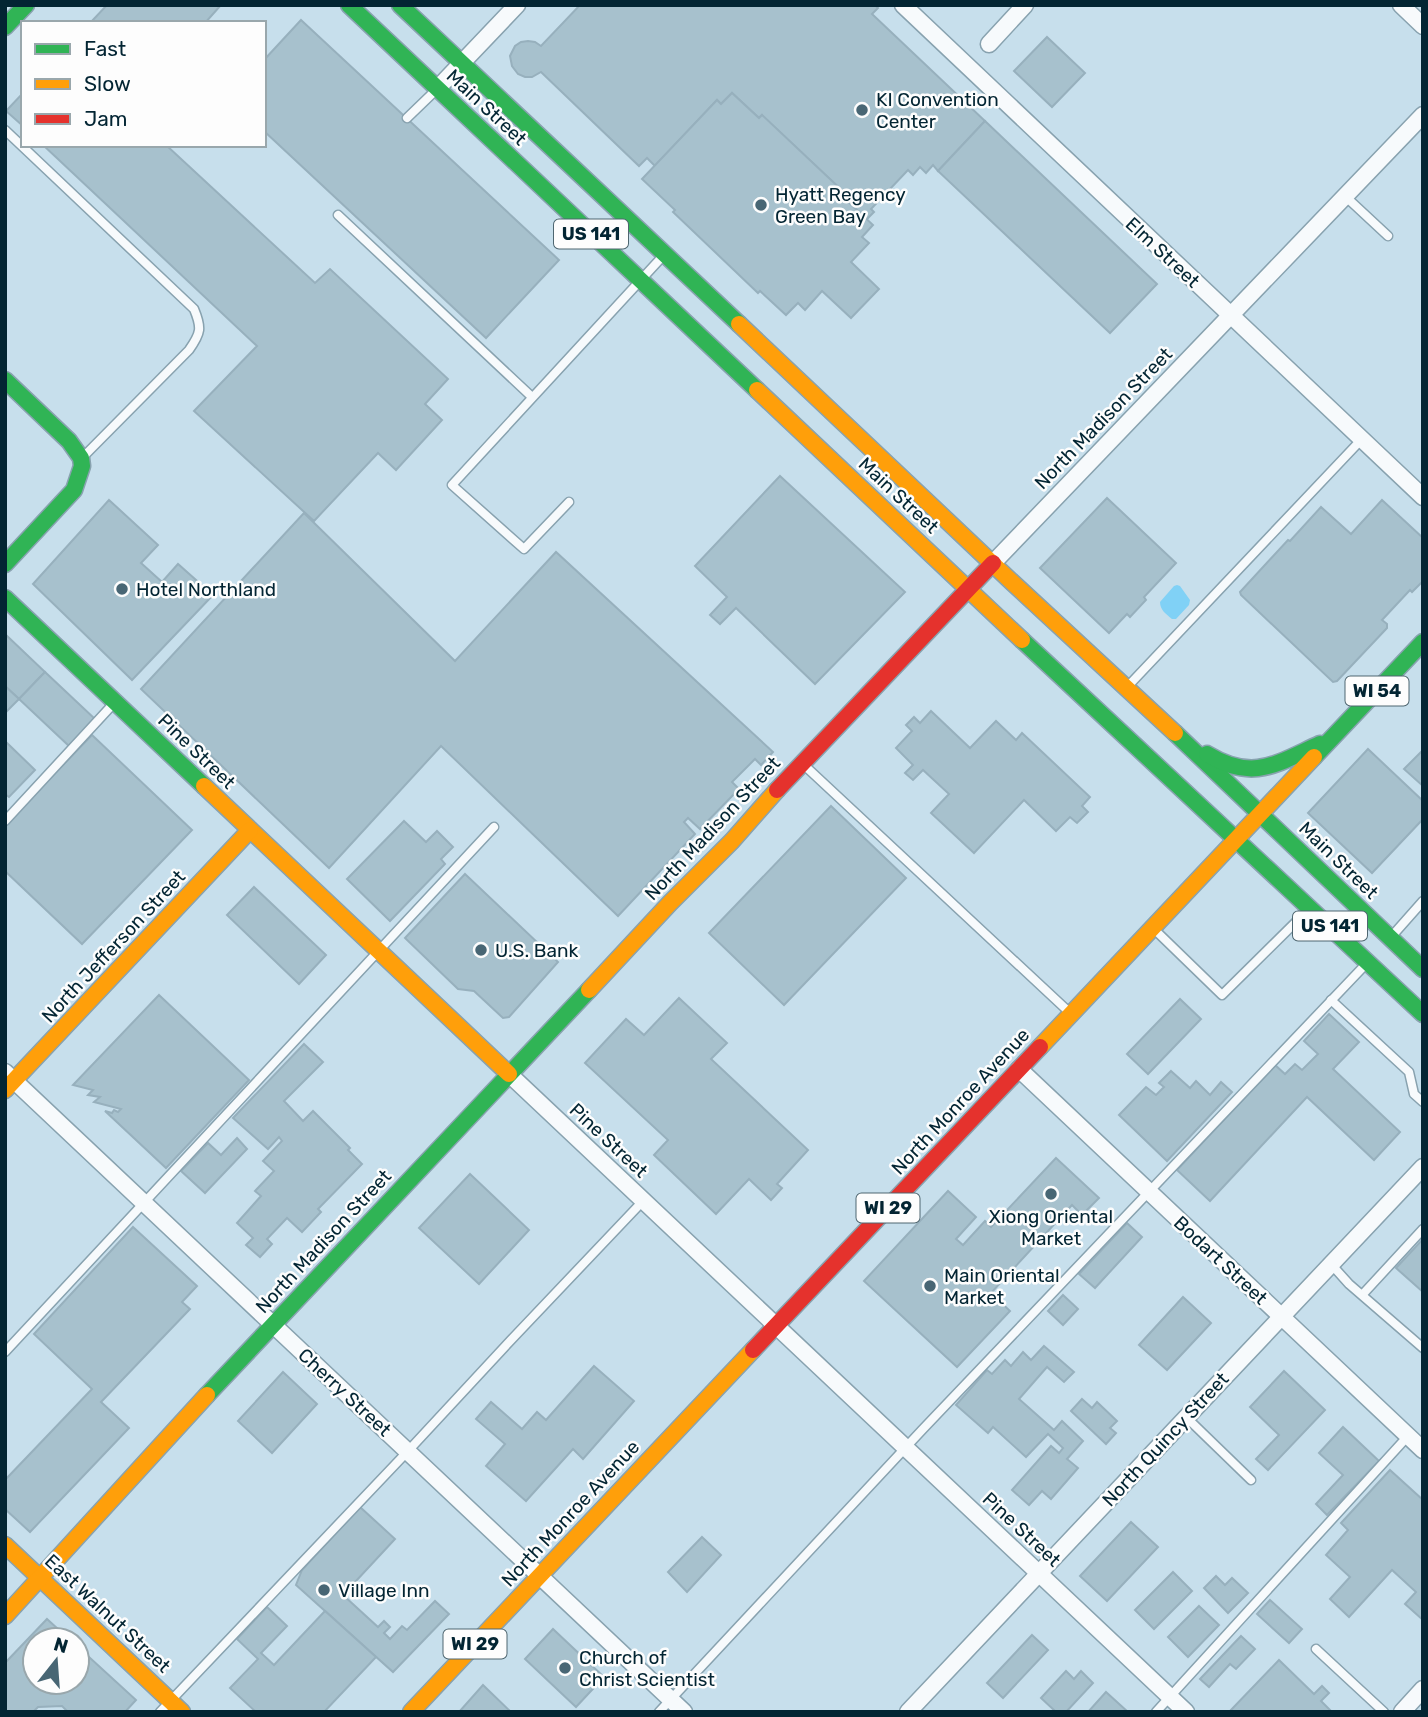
<svg xmlns="http://www.w3.org/2000/svg" width="1428" height="1717" font-family="Rubik,sans-serif">
	<rect width="100%" height="100%" fill="#c7dfec"/>
	<path fill="#80d1f6" d="M1177 585 1180 586 1190 600 1189 605 1176 619H1172C1166 614 1160 610 1160 602L1174 586Z"/>
	<g fill="#a7c1cd" stroke="#97b0bd" stroke-width="2">
		<polygon points="107,5 221,5 205,23 90,23"/>
		<polygon points="580,5 875,5 878,8 872,14 985,121 938,171 933,165 926,173 920,167 913,175 908,170 871,209 874,212 867,219 846,200 849,197 762,115 759,118 732,93 721,104 717,100 655,166 647,158 639,166 541,72 532,77 525,77 518,74 512,66 510,56 515,46 521,42 528,41 535,42 541,46"/>
		<polygon points="301,20 559,260 486,338 264,131 264,60"/>
		<polygon points="1047,37 1085,73 1052,107 1014,71"/>
		<polygon points="23,93 23,126 6,111"/>
		<polygon points="732,93 759,118 762,115 849,197 846,200 873,225 862,237 869,243 851,262 879,289 851,318 822,291 805,310 798,303 786,315 760,291 758,293 673,212 675,210 642,179 717,100 721,104"/>
		<polygon points="985,121 1157,284 1110,333 938,171"/>
		<polygon points="43,145 166,145 315,283 330,269 448,379 425,404 442,420 396,470 378,453 314,521 194,411 257,346"/>
		<polygon points="780,476 905,592 815,684 736,608 720,624 710,615 727,597 695,566"/>
		<polygon points="1107,498 1176,563 1144,597 1146,600 1130,617 1127,614 1109,633 1040,568"/>
		<polygon points="109,500 158,545 141,563 162,582 178,564 213,595 132,680 33,584"/>
		<polygon points="1382,500 1423,538 1423,581 1412,592 1410,590 1382,620 1387,624 1387,628 1337,681 1333,682 1241,595 1240,592 1288,540 1290,541 1321,507 1351,534"/>
		<polygon points="304,513 455,661 556,552 773,752 761,765 755,759 732,782 739,789 700,829 688,818 684,822 695,834 618,916 441,746 329,868 141,689"/>
		<polygon points="5,634 45,672 19,699 5,686"/>
		<polygon points="45,672 95,719 69,746 19,699"/>
		<polygon points="5,686 19,699 5,713"/>
		<polygon points="931,711 970,748 996,721 1016,740 1022,733 1090,797 1082,806 1088,812 1077,823 1070,817 1056,831 1024,800 974,853 931,813 949,794 923,770 913,780 905,773 913,765 896,748 912,731 906,725 914,717 920,723"/>
		<polygon points="92,735 192,830 82,944 5,871 5,825"/>
		<polygon points="5,741 35,770 9,797 5,794"/>
		<polygon points="1368,749 1423,801 1423,819 1372,873 1308,813"/>
		<polygon points="1423,750 1423,786 1404,769"/>
		<polygon points="831,806 906,878 784,1005 709,933"/>
		<polygon points="404,821 426,842 437,831 453,847 441,859 445,864 390,921 347,879"/>
		<polygon points="465,874 558,962 509,1017 503,1018 474,991 458,989 405,938"/>
		<polygon points="254,887 326,955 299,984 227,915"/>
		<polygon points="159,995 249,1080 166,1168 105,1111 112,1113 114,1110 118,1112 121,1109 94,1102 100,1097 88,1095 93,1090 73,1085"/>
		<polygon points="679,998 727,1043 711,1059 808,1150 777,1184 782,1188 771,1200 749,1179 716,1214 654,1155 668,1140 585,1063 626,1019 644,1035"/>
		<polygon points="1180,999 1201,1019 1148,1074 1127,1054"/>
		<polygon points="1329,1014 1359,1042 1333,1069 1400,1132 1374,1160 1307,1097 1210,1201 1177,1170 1275,1065 1285,1074 1295,1064 1302,1070 1318,1054 1304,1041"/>
		<polygon points="304,1044 323,1062 284,1101 303,1121 313,1111 350,1148 348,1150 362,1164 318,1209 321,1212 302,1232 287,1218 267,1239 272,1244 260,1257 246,1245 253,1238 237,1223 261,1196 255,1191 274,1171 263,1161 282,1141 279,1137 268,1149 233,1118"/>
		<polygon points="1171,1071 1190,1088 1196,1081 1210,1095 1221,1082 1232,1092 1167,1161 1119,1115 1146,1087 1156,1095 1164,1087 1159,1083"/>
		<polygon points="237,1138 247,1149 205,1193 181,1171 208,1143 221,1155"/>
		<polygon points="1056,1158 1099,1198 1082,1215 1072,1205 991,1293 1010,1311 957,1367 864,1281 948,1191 976,1217 956,1239 963,1245 985,1221 991,1227"/>
		<polygon points="470,1174 529,1230 479,1284 419,1228"/>
		<polygon points="1127,1223 1142,1237 1095,1288 1079,1274"/>
		<polygon points="133,1227 197,1286 182,1302 190,1309 101,1402 129,1428 30,1532 5,1509 5,1480 92,1389 34,1334"/>
		<polygon points="1423,1239 1423,1292 1396,1268"/>
		<polygon points="1063,1295 1078,1309 1063,1325 1048,1311"/>
		<polygon points="1183,1297 1211,1323 1167,1370 1139,1345"/>
		<polygon points="1044,1346 1074,1372 1064,1382 1047,1367 1019,1399 1054,1430 1062,1421 1083,1441 1067,1459 1078,1468 1051,1499 1042,1491 1029,1505 1012,1490 1051,1446 1059,1453 1063,1448 1048,1434 1026,1457 993,1427 988,1433 956,1405 987,1370 992,1374 1005,1360 1011,1366 1023,1352 1031,1360"/>
		<polygon points="594,1366 634,1401 583,1459 573,1449 526,1501 486,1466 505,1444 476,1419 491,1402 522,1429 537,1412 546,1420"/>
		<polygon points="1284,1371 1325,1410 1268,1470 1256,1459 1279,1435 1250,1407"/>
		<polygon points="283,1372 317,1404 272,1453 238,1421"/>
		<polygon points="1082,1399 1092,1408 1097,1402 1117,1421 1110,1428 1116,1433 1106,1444 1071,1411"/>
		<polygon points="1343,1427 1379,1461 1327,1515 1316,1504 1343,1475 1319,1453"/>
		<polygon points="1390,1470 1423,1500 1423,1620 1405,1604 1416,1592 1392,1570 1349,1617 1330,1599 1350,1577 1326,1555 1348,1530 1341,1523"/>
		<polygon points="360,1507 395,1539 343,1595 378,1627 384,1621 390,1627 384,1633 390,1639 402,1626 407,1630 435,1601 449,1614 393,1672 296,1585 302,1570"/>
		<polygon points="1131,1522 1158,1547 1107,1601 1080,1576"/>
		<polygon points="702,1537 721,1555 687,1592 668,1572"/>
		<polygon points="1173,1572 1192,1591 1154,1629 1135,1610"/>
		<polygon points="1216,1576 1225,1585 1232,1578 1248,1593 1228,1613 1204,1588"/>
		<polygon points="1270,1600 1302,1629 1289,1643 1257,1614"/>
		<polygon points="1199,1606 1219,1625 1188,1657 1168,1637"/>
		<polygon points="267,1607 287,1626 261,1653 274,1665 325,1611 376,1657 324,1712 256,1712 230,1688 258,1659 237,1639"/>
		<polygon points="47,1619 70,1640 35,1640 35,1682 77,1682 77,1646 136,1700 125,1712 68,1712 62,1706 38,1707 33,1712 5,1712 5,1663"/>
		<polygon points="553,1629 604,1677 576,1707 525,1659"/>
		<polygon points="1032,1635 1048,1650 1003,1698 987,1683"/>
		<polygon points="1241,1636 1255,1649 1236,1669 1230,1664 1209,1687 1200,1679"/>
		<polygon points="1279,1660 1314,1694 1322,1686 1329,1693 1321,1701 1332,1712 1229,1712"/>
		<polygon points="1066,1671 1074,1679 1081,1671 1093,1683 1066,1712 1056,1712 1041,1698"/>
		<polygon points="483,1685 511,1712 459,1712"/>
		<polygon points="1106,1692 1128,1712 1088,1712"/>
	</g>
	<g fill="none" stroke-linecap="round" stroke-linejoin="round">
		<g stroke="#88a2af" stroke-width="11">
			<g id="lane">
				<polyline points="407,118 435,91"/>
				<path d="M5 130 194 309C202 328 201 333 189 350L83 457"/>
				<polyline points="1345,196 1388,236"/>
				<polyline points="338,215 532,397"/>
				<polyline points="569,502 524,549 452,485 662,257"/>
				<polyline points="1130,684 1361,440"/>
				<polyline points="804,765 1068,1011"/>
				<polyline points="5,821 115,702"/>
				<polyline points="1155,930 1222,995 1308,910"/>
				<polyline points="1392,936 1423,901"/>
				<polyline points="1331,1000 1409,1072 1414,1094 1423,1102"/>
				<polyline points="1331,1264 1349,1284 1423,1348"/>
				<polyline points="1363,1294 1423,1229"/>
				<polyline points="5,1352 494,827"/>
				<polyline points="1186,1417 1251,1480"/>
				<polyline points="1316,1649 1384,1712"/>
				<polyline points="160,1712 408,1451 511,1340 643,1201"/>
				<polyline points="659,1712 922,1430 1366,964"/>
				<polyline points="1156,1712 1408,1436"/>
			</g>
		</g>
		<g stroke="#88a2af" stroke-width="19">
			<g id="street">
				<polyline points="903,5 1423,497"/>
				<polyline points="1401,5 1423,26"/>
				<polyline points="989,44 1025,5"/>
				<polyline points="437,89 517,5"/>
				<polyline points="993,563 1423,115"/>
				<polyline points="1019,1069 1423,1450"/>
				<polyline points="5,1072 684,1712"/>
				<polyline points="509,1074 1186,1712"/>
				<polyline points="908,1712 1423,1167"/>
				<polyline points="1402,1712 1423,1689"/>
			</g>
		</g>
		<g stroke="#88a2af" stroke-width="19">
			<g id="fast">
				<polyline points="349,5 757,390"/>
				<polyline points="400,5 739,324"/>
				<polyline points="5,27 26,5"/>
				<polyline points="5,380 69,441 81,458 82,466 74,490 5,564"/>
				<polyline points="5,598 204,786"/>
				<polyline points="1022,640 1423,1014"/>
				<polyline points="1175,733 1423,969"/>
				<path d="M1207 754C1253 782 1276 764 1320 744"/>
				<polyline points="1314,757 1423,642"/>
				<polyline points="207,1395 589,990"/>
			</g>
		</g>
		<g stroke="#88a2af" stroke-width="19">
			<g id="slow">
				<polyline points="739,324 1013,583 1175,733"/>
				<polyline points="757,390 1022,640"/>
				<polyline points="204,786 509,1074"/>
				<polyline points="589,990 670,903 732,841 777,790"/>
				<polyline points="1040,1047 1314,757"/>
				<polyline points="5,1090 250,830"/>
				<polyline points="5,1545 182,1712"/>
				<polyline points="5,1616 207,1395"/>
				<polyline points="411,1712 753,1350"/>
			</g>
		</g>
		<g stroke="#88a2af" stroke-width="19">
			<g id="jam">
				<polyline points="777,790 993,563"/>
				<polyline points="753,1350 1040,1047"/>
			</g>
		</g>
		<use href="#lane" stroke="#f7fafc" stroke-width="8"/>
		<use href="#street" stroke="#f7fafc" stroke-width="16"/>
		<use href="#fast" stroke="#30b455" stroke-width="16"/>
		<use href="#slow" stroke="#ff9f0a" stroke-width="16"/>
		<use href="#jam" stroke="#e5322d" stroke-width="16"/>
	</g>
	<g fill="#486674" stroke="#fdfdfd" stroke-width="2.5">
		<circle cx="862" cy="110" r="7"/>
		<circle cx="761" cy="205" r="7"/>
		<circle cx="122" cy="589" r="7"/>
		<circle cx="481" cy="950" r="7"/>
		<circle cx="1051" cy="1194" r="7"/>
		<circle cx="930" cy="1286" r="7"/>
		<circle cx="324" cy="1590" r="7"/>
		<circle cx="565" cy="1668" r="7"/>
	</g>
	<g text-anchor="middle" stroke-width="5" stroke-linejoin="round" paint-order="stroke">
		<g fill="#fdfdfd" stroke="#4e6670" stroke-width="2">
			<rect x="554" y="219.5" width="74" height="29" rx="5"/>
			<rect x="1345.5" y="676.5" width="63" height="29" rx="5"/>
			<rect x="1293" y="911.5" width="74" height="29" rx="5"/>
			<rect x="856.5" y="1193.5" width="63" height="29" rx="5"/>
			<rect x="443.5" y="1629.5" width="63" height="29" rx="5"/>
		</g>
		<g font-size="18" font-weight="bold" fill="#032533">
			<text x="591" y="240">US 141</text>
			<text x="1377" y="697">WI 54</text>
			<text x="1330" y="932">US 141</text>
			<text x="888" y="1214">WI 29</text>
			<text x="475" y="1650">WI 29</text>
		</g>
		<g font-size="19" fill="#032533" stroke="#fdfdfd" text-anchor="start">
			<text x="876" y="106">KI Convention<tspan x="876" dy="22">Center</tspan></text>
			<text x="775" y="201">Hyatt Regency<tspan x="775" dy="22">Green Bay</tspan></text>
			<text x="136" y="596">Hotel Northland</text>
			<text x="495" y="957">U.S. Bank</text>
			<text x="1051" y="1223" text-anchor="middle">Xiong Oriental<tspan x="1051" dy="22">Market</tspan></text>
			<text x="944" y="1282">Main Oriental<tspan x="944" dy="22">Market</tspan></text>
			<text x="338" y="1597">Village Inn</text>
			<text x="579" y="1664">Church of<tspan x="579" dy="22">Christ Scientist</tspan></text>
		</g>
		<g font-size="19" fill="#032533" stroke="#fdfdfd">
			<text transform="translate(487 107) rotate(43)" y="7">Main Street</text>
			<text transform="translate(1163 252) rotate(43)" y="7">Elm Street</text>
			<text transform="translate(1103 418) rotate(-46)" y="7">North Madison Street</text>
			<text transform="translate(899 495) rotate(43)" y="7">Main Street</text>
			<text transform="translate(197 751) rotate(44)" y="7">Pine Street</text>
			<text transform="translate(712 828) rotate(-47)" y="7">North Madison Street</text>
			<text transform="translate(1339 860) rotate(44)" y="7">Main Street</text>
			<text transform="translate(113 946) rotate(-47)" y="7">North Jefferson Street</text>
			<text transform="translate(960 1101) rotate(-47)" y="7">North Monroe Avenue</text>
			<text transform="translate(609 1140) rotate(43)" y="7">Pine Street</text>
			<text transform="translate(323 1241) rotate(-47)" y="7">North Madison Street</text>
			<text transform="translate(1221 1260) rotate(43)" y="7">Bodart Street</text>
			<text transform="translate(345 1392) rotate(43)" y="7">Cherry Street</text>
			<text transform="translate(1165 1439) rotate(-47)" y="7">North Quincy Street</text>
			<text transform="translate(570 1513) rotate(-47)" y="7">North Monroe Avenue</text>
			<text transform="translate(1022 1529) rotate(43)" y="7">Pine Street</text>
			<text transform="translate(108 1613) rotate(43)" y="7">East Walnut Street</text>
		</g>
	</g>
	<rect width="1428" height="1717" fill="none" stroke="#032533" stroke-width="14"/>
	<rect x="21" y="21" width="245" height="126" fill="#fdfdfd" stroke="#99a7ac" stroke-width="2"/>
	<rect x="35" y="44" width="35" height="10" fill="#30b455" stroke="#99a7ac" stroke-width="2"/>
	<text x="84" y="56" font-size="21" fill="#032533">Fast</text>
	<rect x="35" y="79" width="35" height="10" fill="#ff9f0a" stroke="#99a7ac" stroke-width="2"/>
	<text x="84" y="91" font-size="21" fill="#032533">Slow</text>
	<rect x="35" y="114" width="35" height="10" fill="#e5322d" stroke="#99a7ac" stroke-width="2"/>
	<text x="84" y="126" font-size="21" fill="#032533">Jam</text>
	<g transform="translate(56 1661) rotate(17)"><circle r="33" fill="#fdfdfd" stroke="#99a7ac" stroke-width="2"/>
	<path d="M0-5L12 26L0 18L-12 26Z" fill="#486674"/>
	<text y="-10" font-size="19" font-weight="bold" text-anchor="middle" fill="#032533">N</text>
	</g>
</svg>
